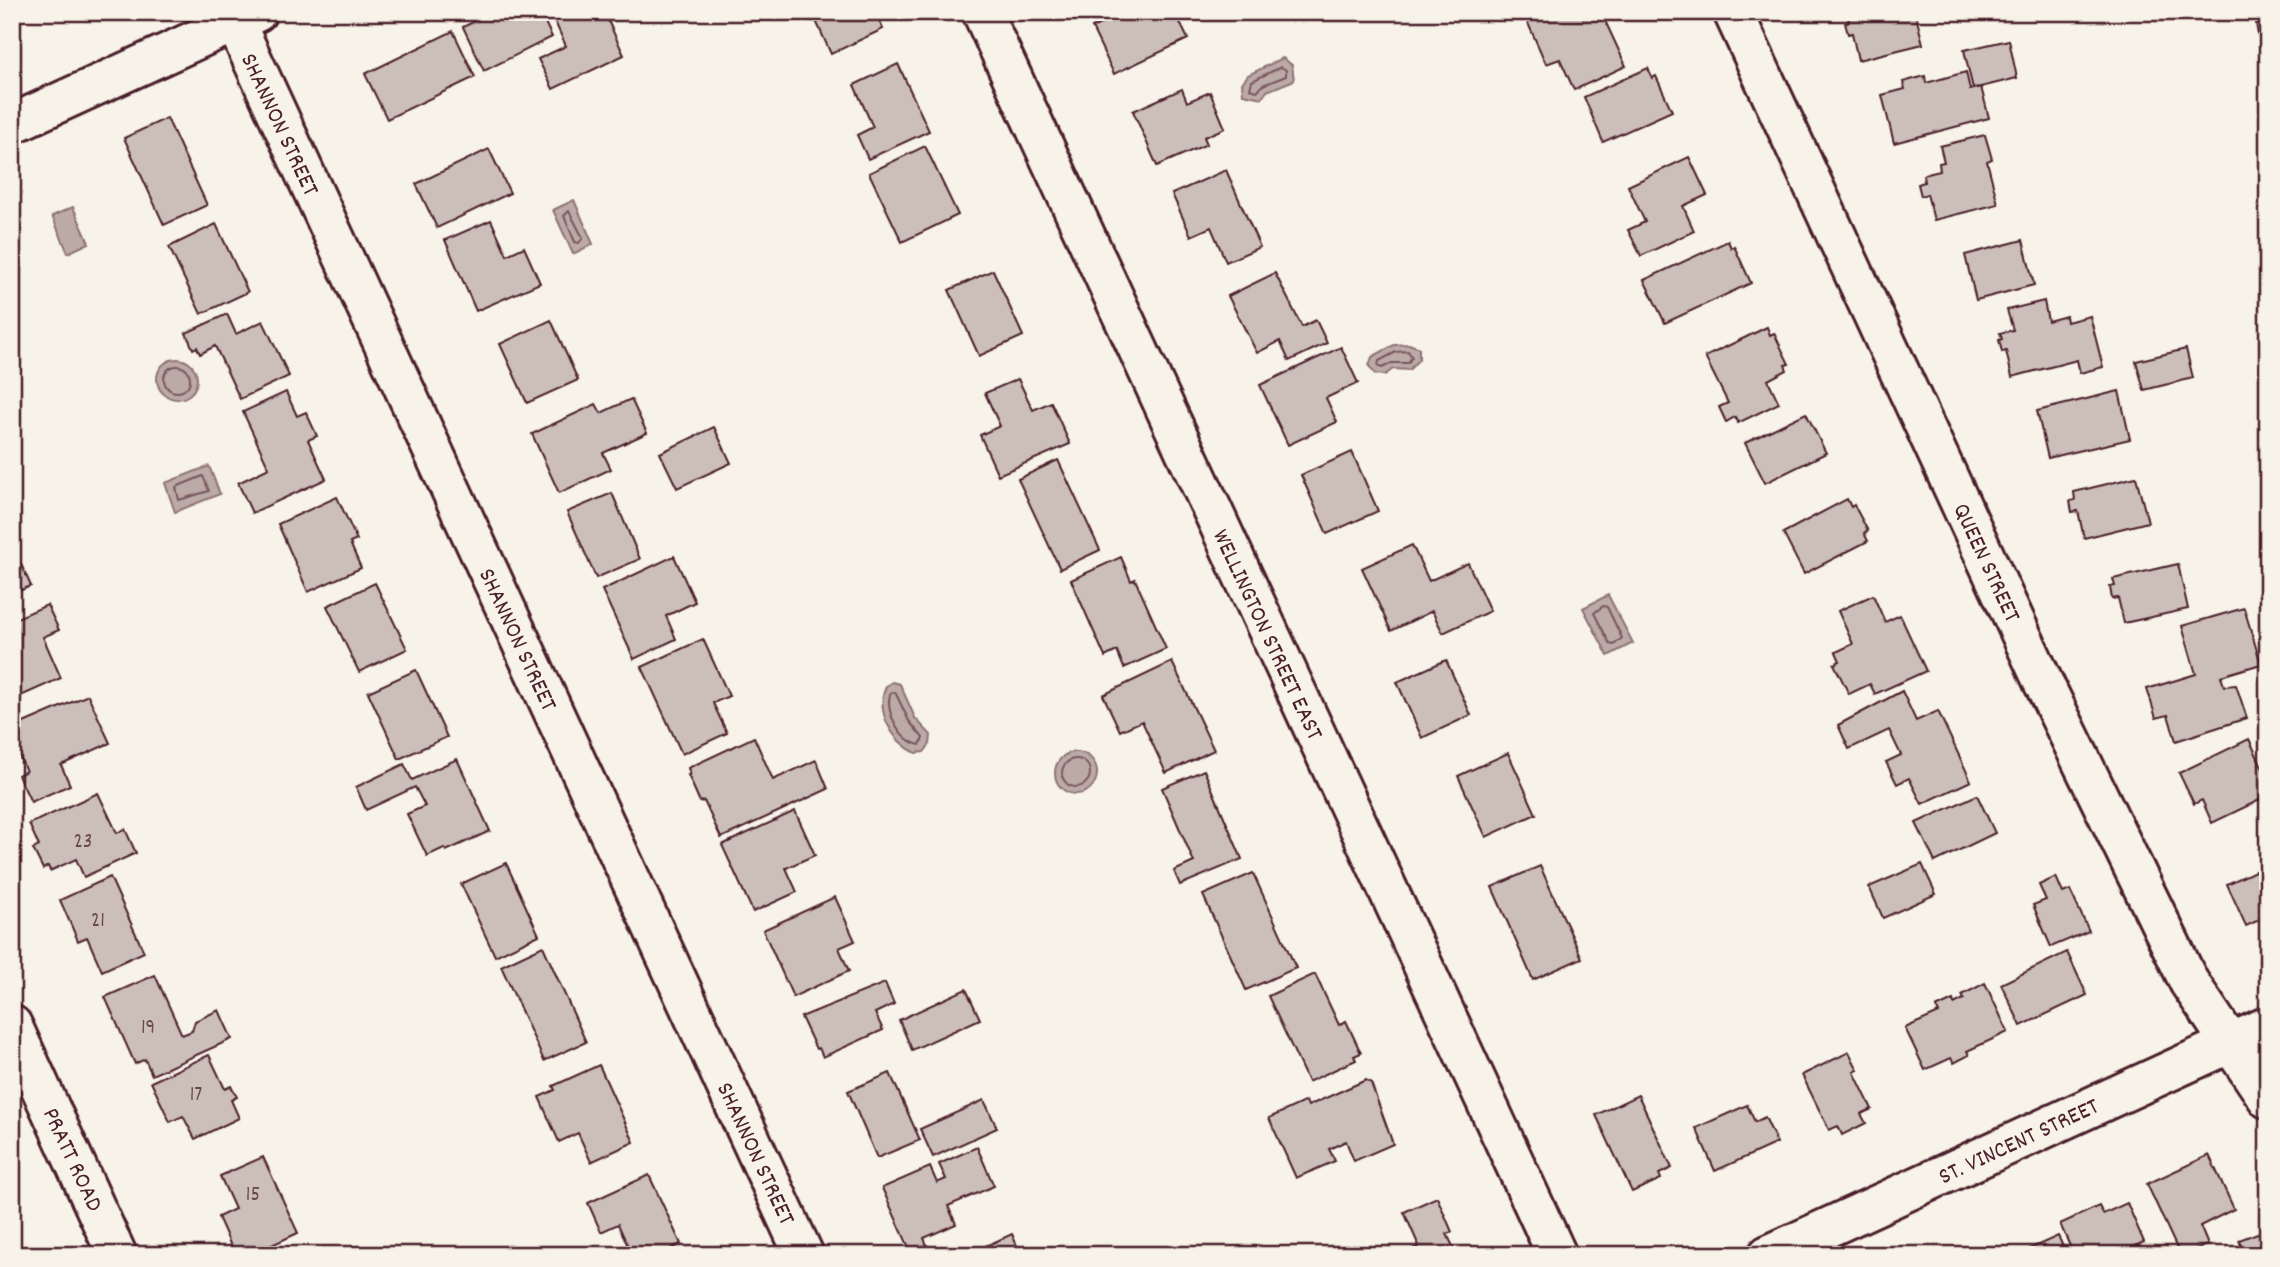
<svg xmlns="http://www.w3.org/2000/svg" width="2280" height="1267" font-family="Dekko,sans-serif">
	<rect width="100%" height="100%" fill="#f7f3e8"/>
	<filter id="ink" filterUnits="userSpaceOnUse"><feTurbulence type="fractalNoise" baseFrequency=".0143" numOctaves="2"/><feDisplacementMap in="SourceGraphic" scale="14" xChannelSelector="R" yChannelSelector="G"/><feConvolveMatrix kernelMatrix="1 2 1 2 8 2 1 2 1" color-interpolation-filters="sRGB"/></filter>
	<g filter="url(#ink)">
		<g fill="#bcaaa7" stroke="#8e7275" stroke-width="2">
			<polygon points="1283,58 1292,65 1294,80 1267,91 1262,98 1243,94 1242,83 1248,75"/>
			<polygon points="574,200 593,244 573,254 553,210"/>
			<polygon points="73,207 89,243 68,253 52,216"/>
			<polygon points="1409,344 1419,348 1419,359 1409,370 1393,369 1385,375 1375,374 1369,366 1372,357 1394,345"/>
			<circle cx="177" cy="379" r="20"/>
			<polygon points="209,466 220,494 175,512 165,483"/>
			<polygon points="1608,595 1633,643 1608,656 1583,608"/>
			<path d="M892 682 900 684 915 718 931 735 930 744 924 752 916 753C892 741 875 712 886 686Z"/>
			<circle cx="1076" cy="773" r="21"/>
		</g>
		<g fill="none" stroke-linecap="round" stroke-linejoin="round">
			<g stroke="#78575d" stroke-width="2">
				<polygon points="1281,67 1286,70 1286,76 1263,85 1257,91 1250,89 1252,81"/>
				<polygon points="569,211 583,238 579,243 575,242 564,216"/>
				<polygon points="1408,351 1412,357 1408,363 1392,363 1382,368 1378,366 1379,361 1396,352"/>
				<circle cx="177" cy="379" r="13"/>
				<polygon points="203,476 209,491 179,500 176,487"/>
				<polygon points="1603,606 1607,607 1622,638 1614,645 1610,644 1594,613"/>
				<path d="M895 692 909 721 923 738 920 745C900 741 885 712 890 694Z"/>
				<circle cx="1076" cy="773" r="14"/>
			</g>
		</g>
		<g fill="#ccbfb9" stroke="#4a1f2b" stroke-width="2">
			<polygon points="493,12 540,12 552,37 484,71 463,27"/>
			<polygon points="577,12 604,12 624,55 553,89 538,59 566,46 555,22"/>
			<polygon points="812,12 875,12 883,29 831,54"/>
			<polygon points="1125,12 1175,12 1188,39 1114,74 1092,28"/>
			<polygon points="1523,12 1601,12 1626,66 1574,90 1560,59 1546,64"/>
			<polygon points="1854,12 1915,12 1923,44 1858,60 1852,33 1848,34 1845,23 1849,22 1847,14"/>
			<polygon points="2268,14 2268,47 2265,33 2258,35 2256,24 2261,22 2259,16"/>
			<polygon points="453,31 475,77 387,119 365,74"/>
			<polygon points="2009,40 2017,78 1973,89 1964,50"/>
			<polygon points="898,64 929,131 868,159 857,135 873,127 854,85"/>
			<polygon points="1648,68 1652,78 1656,76 1672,111 1603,142 1584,97"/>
			<polygon points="1966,72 1970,90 1981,87 1989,118 1894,143 1882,95 1905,89 1903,82 1925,76 1926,83"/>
			<polygon points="1182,89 1187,102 1210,92 1225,128 1204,137 1207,144 1157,166 1133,111"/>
			<polygon points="167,118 207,205 164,225 124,138"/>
			<polygon points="1985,135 1992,159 1987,161 1998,204 1934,220 1927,194 1921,196 1918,184 1924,182 1923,175 1940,171 1939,163 1944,162 1940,146"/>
			<polygon points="925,146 958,215 902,242 869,173"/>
			<polygon points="489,149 510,193 437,228 416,184"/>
			<polygon points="1689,157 1707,195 1683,206 1694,231 1641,256 1628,230 1645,222 1628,186"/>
			<polygon points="1226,170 1260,247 1226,262 1211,227 1191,236 1172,194"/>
			<polygon points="491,220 507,255 524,247 540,283 476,311 445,240"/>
			<polygon points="216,224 248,292 201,314 169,247"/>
			<polygon points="2023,240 2034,285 1976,300 1965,255"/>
			<polygon points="1728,241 1731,248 1734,246 1751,283 1665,323 1644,280"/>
			<polygon points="993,270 1023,336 979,356 949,290"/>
			<polygon points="1275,273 1302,327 1316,320 1327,343 1289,361 1280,341 1257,353 1228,296"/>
			<polygon points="2044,301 2048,321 2066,316 2067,322 2090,316 2103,367 2080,373 2077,360 2012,377 2006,351 2002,352 1999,340 2002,339 2000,333 2013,330 2007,310"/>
			<polygon points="227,314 236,334 263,321 289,376 240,399 215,346 200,354 197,347 193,349 186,333"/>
			<polygon points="551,320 578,380 527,403 500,344"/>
			<polygon points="1767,327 1770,335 1774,333 1789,364 1785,365 1787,370 1768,380 1779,403 1738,423 1735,417 1726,422 1719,407 1728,403 1705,357"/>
			<polygon points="1341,347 1358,383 1326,398 1337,422 1288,445 1260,385"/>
			<polygon points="2186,349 2193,378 2144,390 2136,361"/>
			<polygon points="1018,379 1033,410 1051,402 1070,444 998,475 980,435 1000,426 985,393"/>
			<polygon points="2119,391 2130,439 2048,458 2037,411"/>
			<polygon points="286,392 297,416 306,412 317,436 308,440 326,479 252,513 238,483 269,468 243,412"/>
			<polygon points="631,399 647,433 603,453 611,469 559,493 532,434 596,404 601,413"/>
			<polygon points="1806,413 1826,453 1765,483 1745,443"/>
			<polygon points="714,427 731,463 677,488 660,453"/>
			<polygon points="1352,452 1378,511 1327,534 1301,475"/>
			<polygon points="1058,460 1100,550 1060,569 1018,479"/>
			<polygon points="2136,477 2148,522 2084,538 2078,511 2072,512 2070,501 2075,500 2074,492"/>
			<polygon points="612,493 640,559 596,578 567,512"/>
			<polygon points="337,497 357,540 350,543 361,568 308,592 278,524"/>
			<polygon points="1847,499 1851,507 1854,505 1868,531 1864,533 1868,541 1804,574 1783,533"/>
			<polygon points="1412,545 1429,581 1468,563 1490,611 1443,633 1432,611 1391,631 1362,568"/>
			<polygon points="674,556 695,602 666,616 676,639 634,659 602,590"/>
			<polygon points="1121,557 1131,581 1135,579 1166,649 1124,668 1117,651 1105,657 1071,580"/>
			<polygon points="19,560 31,586 12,594 12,563"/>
			<polygon points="2178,564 2188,609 2124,623 2118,598 2112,599 2110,587 2115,586 2113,579"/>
			<polygon points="375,583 407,649 359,672 327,606"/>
			<polygon points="1873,595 1885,622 1900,615 1926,671 1875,694 1870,684 1849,694 1834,664 1840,661 1836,652 1853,644 1838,611"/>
			<polygon points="47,605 59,630 43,637 61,678 12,700 12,642 16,640 12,620"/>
			<polygon points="2244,608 2261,664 2221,676 2224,686 2236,685 2247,718 2176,741 2168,715 2156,718 2147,689 2196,674 2182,626"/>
			<polygon points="703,639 729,696 713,703 727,733 682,754 642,667"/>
			<polygon points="1446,660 1471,715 1422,738 1397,682"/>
			<polygon points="1172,662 1214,750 1166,773 1142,721 1120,731 1103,695"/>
			<polygon points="416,670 447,737 399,759 368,692"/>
			<polygon points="1902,691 1916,721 1938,711 1971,781 1922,804 1909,778 1897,784 1886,762 1901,755 1889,730 1849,749 1838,725"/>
			<polygon points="88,695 110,743 61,765 70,785 31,802 18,775 26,771 12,740 12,728"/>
			<polygon points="754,737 773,780 816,760 828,789 721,838 704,801 700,802 688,775 690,774 688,768"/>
			<polygon points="2249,739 2268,779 2268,796 2212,823 2202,800 2194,804 2179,773"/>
			<polygon points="1508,753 1536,814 1486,837 1458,776"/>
			<polygon points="457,759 490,831 446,851 444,848 427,856 407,814 425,806 415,787 366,810 356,787 404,764 412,780"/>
			<polygon points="1204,770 1242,859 1180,885 1174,871 1194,862 1162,788"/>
			<polygon points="98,793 117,833 125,829 136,853 84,877 76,859 50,871 48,866 43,869 33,849 39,846 29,824"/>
			<polygon points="1977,795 1995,833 1935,862 1916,823"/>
			<polygon points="795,811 815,855 786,868 797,892 753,912 722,845"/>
			<polygon points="506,863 539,935 495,956 461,884"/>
			<polygon points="1922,864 1936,894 1883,918 1869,887"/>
			<polygon points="2268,865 2268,916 2246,926 2227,884"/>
			<polygon points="1540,866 1582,958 1533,980 1492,887"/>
			<polygon points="1253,873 1296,968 1246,990 1203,895"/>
			<polygon points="110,877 144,952 102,971 87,937 78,941 60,900"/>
			<polygon points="2056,877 2063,893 2070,890 2089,931 2051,947 2033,905 2046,900 2039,885"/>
			<polygon points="835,897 855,941 839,948 849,971 793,997 763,930"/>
			<polygon points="543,946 586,1042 544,1061 501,966"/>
			<polygon points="2067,952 2087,995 2021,1026 2001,984"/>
			<polygon points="1315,974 1339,1025 1346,1021 1361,1053 1354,1056 1356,1060 1308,1082 1268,996"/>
			<polygon points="155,975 182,1035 192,1031 195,1021 219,1010 232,1039 152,1075 145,1059 135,1064 105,997"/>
			<polygon points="885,983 894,1004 875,1013 883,1030 823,1057 819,1048 816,1049 801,1017"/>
			<polygon points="1985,983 2008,1032 1967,1051 1969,1055 1954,1063 1951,1058 1925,1070 1905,1028 1939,1013 1936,1008 1953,1000 1954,1004 1964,999 1962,995"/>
			<polygon points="966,989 980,1019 912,1050 899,1020"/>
			<polygon points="1849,1052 1858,1070 1854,1072 1872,1109 1861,1114 1866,1123 1842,1135 1838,1126 1829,1130 1802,1075"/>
			<polygon points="209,1055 225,1089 231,1086 237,1097 231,1100 239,1118 195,1139 183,1116 170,1122 151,1082"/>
			<polygon points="599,1065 634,1142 591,1162 578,1133 559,1142 539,1097 555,1090 553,1086"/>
			<polygon points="890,1073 920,1140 877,1158 848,1091"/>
			<polygon points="1366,1080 1371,1083 1393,1144 1354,1161 1346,1141 1329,1149 1335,1161 1296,1178 1269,1118 1306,1101 1308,1106"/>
			<polygon points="1638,1095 1672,1168 1659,1174 1661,1179 1632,1192 1596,1115"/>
			<polygon points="984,1100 997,1128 933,1157 920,1129"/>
			<polygon points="1747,1105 1755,1122 1765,1117 1777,1143 1715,1171 1696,1128"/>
			<polygon points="977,1147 994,1186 948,1206 956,1224 924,1238 927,1245 911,1252 882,1188 930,1167 937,1183 946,1179 939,1164"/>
			<polygon points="2209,1155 2234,1209 2200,1226 2208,1245 2180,1255 2147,1184"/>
			<polygon points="263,1157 298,1233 250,1255 235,1255 218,1217 235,1209 220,1176"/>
			<polygon points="649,1175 681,1244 658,1255 632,1255 618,1224 601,1232 588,1203"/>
			<polygon points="1437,1197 1452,1232 1447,1234 1457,1255 1400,1255 1419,1246 1404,1212"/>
			<polygon points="2127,1203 2144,1242 2115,1255 2074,1255 2060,1224 2099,1206 2103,1214"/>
			<polygon points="2268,1229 2268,1255 2245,1255 2239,1240"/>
			<polygon points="1012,1234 1021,1255 966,1255"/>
			<polygon points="2058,1236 2067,1255 2016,1255"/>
		</g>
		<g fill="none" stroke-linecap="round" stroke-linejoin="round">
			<g stroke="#4a1f2b" stroke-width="44">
				<g id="minor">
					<polyline points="982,12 1557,1255"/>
					<polyline points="1733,12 2044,684 2189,982 2268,1099"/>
					<polyline points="235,22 804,1255"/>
					<polyline points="12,124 257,12"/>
					<polyline points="12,1025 117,1255"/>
				</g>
			</g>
			<g stroke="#4a1f2b" stroke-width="44">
				<polyline id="major" points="1768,1255 2268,1026"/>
			</g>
			<use href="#minor" stroke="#f7f3e8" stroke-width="38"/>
			<use href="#major" stroke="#f7f3e8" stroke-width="38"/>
		</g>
	</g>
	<g text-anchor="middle" stroke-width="5" stroke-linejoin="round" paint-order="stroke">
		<g font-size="21" fill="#6a474e">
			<text x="83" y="847">23</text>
			<text x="98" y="926">21</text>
			<text x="148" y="1033">19</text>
			<text x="196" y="1100">17</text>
			<text x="253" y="1200">15</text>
		</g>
		<g font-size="24" fill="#4a1f2b" stroke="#f7f3e8">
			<text transform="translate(281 124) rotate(65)" y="8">SHANNON STREET</text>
			<text transform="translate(1988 562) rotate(65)" y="8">QUEEN STREET</text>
			<text transform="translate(1269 634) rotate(65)" y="8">WELLINGTON STREET EAST</text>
			<text transform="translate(519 639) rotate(65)" y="8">SHANNON STREET</text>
			<text transform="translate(2018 1140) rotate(-25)" y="8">ST. VINCENT STREET</text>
			<text transform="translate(757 1153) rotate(65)" y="8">SHANNON STREET</text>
			<text transform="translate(74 1159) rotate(65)" y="8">PRATT ROAD</text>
		</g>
	</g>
	<rect width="2280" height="1267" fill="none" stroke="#f7f3e8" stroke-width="42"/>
	<rect x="21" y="21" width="2238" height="1225" fill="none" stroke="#4a1f2b" stroke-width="2.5" filter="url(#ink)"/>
</svg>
